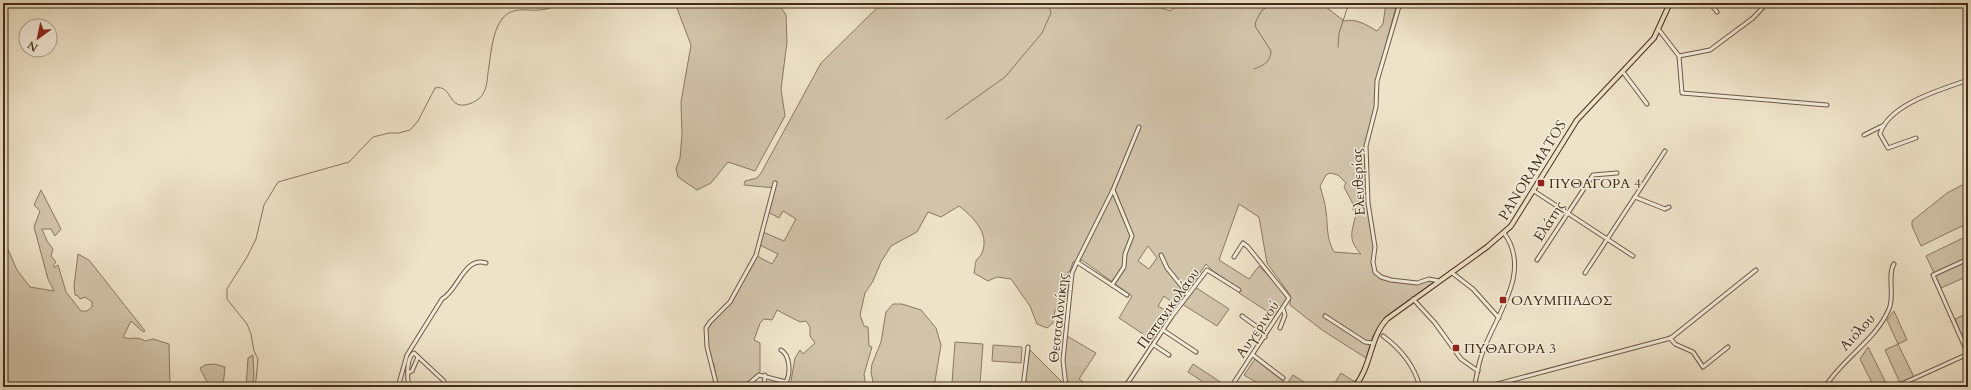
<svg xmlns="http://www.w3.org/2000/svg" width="1971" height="390" font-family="Cardo,serif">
	<rect width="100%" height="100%" fill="#eee3c9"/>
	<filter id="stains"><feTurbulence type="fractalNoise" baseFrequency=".005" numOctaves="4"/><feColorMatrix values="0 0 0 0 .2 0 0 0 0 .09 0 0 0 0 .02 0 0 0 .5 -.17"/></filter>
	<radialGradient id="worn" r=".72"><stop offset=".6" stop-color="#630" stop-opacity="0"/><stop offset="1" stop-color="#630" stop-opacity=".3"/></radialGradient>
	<g fill="#d1c4ab" stroke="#8a7863" fill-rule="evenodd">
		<polygon points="675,3 778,3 786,15 787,42 781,89 785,116 755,171 728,162 711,183 697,190 678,177 676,169 680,158 682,135 681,102 691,45"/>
		<path d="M882 3H1146L1170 11 1180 3H1287L1295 8 1300 6 1302 3H1321L1344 21C1356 18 1367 25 1377 31L1383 24 1386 3H1397L1378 73 1376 104 1366 143 1367 201 1373 239 1374 271C1383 279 1403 284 1414 283 1421 282 1427 279 1434 282L1385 317 1373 336 1366 358 1322 330 1290 305V295L1267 263 1259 217 1239 204 1219 260 1249 279 1259 266 1289 297 1276 317 1239 293 1241 290 1213 271 1206 264 1177 306 1164 296 1158 306 1172 314 1153 343 1142 336 1143 334 1119 318 1132 296 1082 260 1073 262 1070 271 1068 272V291L1061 308 1055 310 1053 323 1047 328 1037 324 1030 306 1011 279 997 277 988 281 974 273C975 269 975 264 976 261 977 258 981 256 982 253 990 233 973 217 959 206L941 217 928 212 917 232 891 246 881 262 873 281 865 293 860 315 864 326 868 327 869 346 872 347 864 374 866 387H790L795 358 800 350 803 354 815 343 810 336V327L806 321 800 322 777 310 772 320 764 319 760 323 754 340 760 343V372L746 387H718L714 365 708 352 707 326 726 308 757 256 772 264 778 254 760 245 763 232 784 241 796 219 783 211 779 218 768 212 775 188 744 185 745 181 757 178 761 173 821 63ZM1330 173 1338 175 1346 183 1344 187 1353 204V210L1356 214C1352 232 1347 239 1361 254L1334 252C1326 238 1328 226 1326 211 1325 202 1322 194 1320 186L1326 175ZM1148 246 1157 258 1149 269 1138 261Z"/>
		<polygon points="1968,182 1968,258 1934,273 1926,256 1967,236 1962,226 1921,246 1912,226 1912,221 1947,193"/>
		<path d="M41 190 61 229 55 236 51 229H42L47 241 53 249 51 256 56 262 53 266 55 267 58 265 66 292 81 311H87L92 307V302L85 297 80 299 78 296 75 295 74 286 78 254 89 260 145 331 143 332 131 321 123 337C131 341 136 335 145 341L153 339 169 344 170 387H3V238L17 270 30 287 54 291 48 279 34 227 40 211 34 205Z"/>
		<polygon points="1968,261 1968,276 1941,288 1935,276"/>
		<polygon points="1195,287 1229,309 1217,326 1182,304"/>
		<polygon points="893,304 902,304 921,310 936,328 941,345 934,387 874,387 871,372 872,364 881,342 886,312"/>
		<polygon points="1894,311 1907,340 1898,344 1914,377 1900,383 1885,350 1898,344 1887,320"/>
		<polygon points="1968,313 1968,350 1955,319"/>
		<polygon points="1067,336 1096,353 1079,379 1091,387 1077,387 1066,380 1064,361"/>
		<polygon points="955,342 983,344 980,385 952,383"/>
		<polygon points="993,345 1022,347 1021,363 992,361"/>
		<polygon points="1868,347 1888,387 1874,387 1860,359"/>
		<polygon points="1030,350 1064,384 1064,387 1036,387 1025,380"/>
		<polygon points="253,355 254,377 252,387 246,387 248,358"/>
		<polygon points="1255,359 1287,384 1293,375 1312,387 1264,387 1244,375"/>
		<polygon points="214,364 225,367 223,387 191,387 194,382 201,386 209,386 200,368 205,365"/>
		<polygon points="1193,364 1228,387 1211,387 1188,372"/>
		<polygon points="1341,373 1355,382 1350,387 1338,387 1334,384"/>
	</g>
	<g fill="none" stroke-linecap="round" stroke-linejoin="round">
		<g stroke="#877560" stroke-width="1">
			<polyline points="1338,47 1339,33 1349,3"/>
			<path d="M1254 69C1264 65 1270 63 1271 51L1255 26 1256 21 1262 10 1269 6 1285 3"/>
			<polyline points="946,119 1005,77 1042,33 1051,13 1048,3"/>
			<path d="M252 387 256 380 258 359 254 351 251 334 247 324 227 299V289L247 257 256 239 264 205 278 182 349 162 373 137 389 133H399L410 130 418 121 435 88C453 84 447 111 469 104 489 97 486 83 489 66 491 52 493 30 502 19 514 4 530 13 546 9 550 9 555 5 560 3"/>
		</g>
		<g stroke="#6e5a46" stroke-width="5">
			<g id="minor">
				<polyline points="1400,3 1377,81 1376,107 1366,146 1368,203 1375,247 1373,262 1375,272 1381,277 1391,280 1417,283 1429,279 1439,281"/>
				<polyline points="1710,3 1717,12"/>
				<polyline points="1767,3 1753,18 1710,50 1679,56 1682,93 1827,105"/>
				<polyline points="1659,30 1679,56"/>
				<polyline points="1623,72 1647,104"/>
				<polyline points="1864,135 1884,125"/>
				<path d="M1916 138 1888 148 1880 134C1888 104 1943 89 1968 80"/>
				<polyline points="1113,190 1139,127"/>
				<polyline points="1534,191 1633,256"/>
				<polyline points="1635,197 1665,209 1669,207"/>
				<polyline points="1161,255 1167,268 1188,294"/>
				<polyline points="1537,260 1593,175 1617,173"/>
				<polyline points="1077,262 1113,190 1132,236 1125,254 1124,267 1112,285"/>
				<polyline points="1451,272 1473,289 1499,318"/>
				<polyline points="1585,273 1665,151"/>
				<polyline points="1413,299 1435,323 1461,359 1478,371"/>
				<polyline points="1242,316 1260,329 1265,337"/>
				<polyline points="1325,316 1365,342 1373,343"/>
				<polyline points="1280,328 1285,315 1283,309"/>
				<polyline points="1163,330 1196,352"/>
				<path d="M1383 336C1401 349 1414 365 1420 387"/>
				<polyline points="1670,338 1675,344 1693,352 1703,367 1728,347"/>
				<polyline points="1154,345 1169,355"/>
				<polyline points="1253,355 1283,378"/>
				<polyline points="408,373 412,371 418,357"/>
				<path d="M398 387 407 355 442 299C458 291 464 256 486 263"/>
				<path d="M409 387C407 378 406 358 414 353L444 381"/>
				<polyline points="717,387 707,347 706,328 710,322 730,302 756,255 775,183"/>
				<path d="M745 387 759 375 786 382C791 373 790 355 781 350"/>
				<polyline points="764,387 765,375"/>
				<polyline points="1023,387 1028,347"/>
				<polyline points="1066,387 1063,360 1072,273 1077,262 1127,295"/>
				<polyline points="1125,387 1172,316 1207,270 1239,290"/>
				<polyline points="1231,387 1289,298 1248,247 1243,243 1234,257"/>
				<path d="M1474 387C1477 376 1478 365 1482 354 1495 316 1533 272 1504 233"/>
				<polyline points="1486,387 1671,338 1756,270"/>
				<path d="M1825 387C1843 358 1876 340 1889 309 1895 297 1887 274 1894 264"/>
				<polyline points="1895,387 1968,354 1933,275 1968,259"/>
			</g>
		</g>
		<g stroke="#432d1b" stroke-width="6">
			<path id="major" d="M1354 387C1372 367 1369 338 1387 319L1487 247 1511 226 1577 120 1654 38 1670 3"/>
		</g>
		<use href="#minor" stroke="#f4eddc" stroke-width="3"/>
		<use href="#major" stroke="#eee3c9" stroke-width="4"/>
	</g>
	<g fill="#8f2418" stroke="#f4eddc" stroke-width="1.5">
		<rect x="1537" y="179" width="8" height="8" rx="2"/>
		<rect x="1499" y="296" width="8" height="8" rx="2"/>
		<rect x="1452" y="344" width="8" height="8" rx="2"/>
	</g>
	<g text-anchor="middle" stroke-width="3" stroke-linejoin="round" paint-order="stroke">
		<g font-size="14" fill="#432d1b" stroke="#f4eddc">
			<text transform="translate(1532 170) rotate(-58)" y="5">PANORAMATOS</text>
			<text transform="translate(1358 182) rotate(-93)" y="5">Ελευθερίας</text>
			<text transform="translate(1549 221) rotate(-57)" y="5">Ελάτης</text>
			<text transform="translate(1168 308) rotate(-54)" y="5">Παπανικολάου</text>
			<text transform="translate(1058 318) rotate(-84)" y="5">Θεσσαλονίκης</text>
			<text transform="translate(1257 329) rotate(-56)" y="5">Αυγερινού</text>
			<text transform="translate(1857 332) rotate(-47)" y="5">Αιόλου</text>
		</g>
		<g font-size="14" fill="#432d1b" stroke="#f4eddc" text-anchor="start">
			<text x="1549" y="188">ΠΥΘΑΓΟΡΑ 4</text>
			<text x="1511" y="305">ΟΛΥΜΠΙΑΔΟΣ</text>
			<text x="1464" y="353">ΠΥΘΑΓΟΡΑ 3</text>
		</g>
	</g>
	<rect width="1971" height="390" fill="none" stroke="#eee3c9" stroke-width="16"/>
	<rect x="4" y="4" width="1963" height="382" fill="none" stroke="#432d1b" stroke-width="2"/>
	<rect x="8" y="8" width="1955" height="374" fill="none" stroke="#432d1b"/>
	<g transform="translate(38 38) rotate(213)"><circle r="19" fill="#f4eddc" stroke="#ada08f"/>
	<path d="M0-3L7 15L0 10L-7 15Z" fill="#8f2418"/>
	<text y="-6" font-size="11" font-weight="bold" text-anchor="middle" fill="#432d1b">N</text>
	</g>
	<rect width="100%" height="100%" filter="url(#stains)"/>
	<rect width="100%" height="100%" fill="url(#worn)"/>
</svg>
